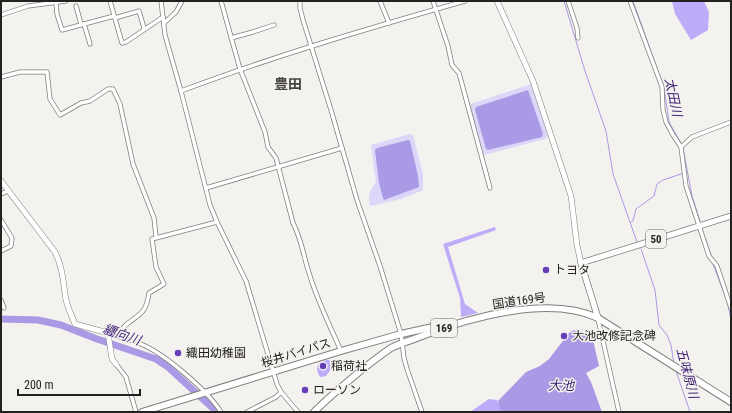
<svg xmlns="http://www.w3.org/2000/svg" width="732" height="413" font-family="'Roboto Condensed','Noto Sans JP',sans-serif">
	<rect width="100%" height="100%" fill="#f4f2ef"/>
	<g fill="#dcd6f9" fill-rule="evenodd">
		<path d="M531 84 548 136 545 139 484 155 469 107 471 104ZM528 90 534 110 488 150 486 149 475 110Z"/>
		<path d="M410 134 413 135 423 174V190L401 199 370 206C368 196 369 190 376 183L371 145Z"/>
	</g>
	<g fill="#bdadf9">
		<polygon points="672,1 704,1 709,12 708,30 691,40 675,14"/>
		<polygon points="495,227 496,230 448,247 465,304 478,313 461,317 460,298 443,244"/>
		<path d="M326 360H329L332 365V368L326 376 320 377C315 368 316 363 326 360Z"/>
		<polygon points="489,399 497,400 503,412 470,412"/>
	</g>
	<g fill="#aa99e4">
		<polygon points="528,90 543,134 542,137 488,150 486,149 475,110 476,107"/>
		<polygon points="408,140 410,141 418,176 419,187 384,200 383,198 379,183 375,150 377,148"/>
		<polygon points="576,329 591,338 593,340 599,366 586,373 591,382 602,412 501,412 498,401 526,372 540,366 549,359 569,333 574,330 576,331"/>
	</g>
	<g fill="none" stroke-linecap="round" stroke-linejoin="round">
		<g stroke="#aa99e4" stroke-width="1">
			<polyline points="564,1 585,71 606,131 613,174 637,242"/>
			<polyline points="633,1 664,88 669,122 682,145"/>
			<polyline points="683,148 692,196 700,221"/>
			<polyline points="631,222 633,221 636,209 654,196 657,184 663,180 684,173"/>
			<polyline points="702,229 711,255"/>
			<polyline points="641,249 655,290 659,325 667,335 671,345 674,364"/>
			<polyline points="713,264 724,293"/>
			<polyline points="728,305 731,320"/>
			<polyline points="676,371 690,412"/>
		</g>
		<polyline stroke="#aa99e4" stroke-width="7" points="1,319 38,320 61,325 97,339 156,359 168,367 217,412"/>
		<g stroke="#807e7b" stroke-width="5">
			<g id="street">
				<polyline points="110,1 122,43 126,42 163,17"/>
				<polyline points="161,1 165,35 181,91 210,205 217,222 246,281 277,384 281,392 298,412"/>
				<path d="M221 1 240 69 265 132 268 147 276 158 293 223C302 240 304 259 310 276 318 302 330 326 341 351"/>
				<polyline points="300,1 300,8 303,20 331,110 357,200 380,266 401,334 404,358 407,369 422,412"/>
				<polyline points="380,1 389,23"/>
				<polyline points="433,1 448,46 452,65 459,73 490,188"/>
				<polyline points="568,1 577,28 578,38"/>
				<polyline points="630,1 662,87 663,110 666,122 673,135 681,147 686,186 709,256 717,266 731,308"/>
				<polyline points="56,2 57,14 62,30 114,16"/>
				<polyline points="76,6 81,24"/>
				<polyline points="1,15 28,6 66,1"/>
				<polyline points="115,18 139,11 144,28"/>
				<polyline points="164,23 176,12 182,1"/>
				<polyline points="84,24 90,44"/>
				<polyline points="231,38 253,32 274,25"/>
				<polyline points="1,77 20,72 47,72 50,99 60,115 81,103 90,101 108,89 113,89 120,104 133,164 154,218 156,237"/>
				<path d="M181 91C274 56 369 28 465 1"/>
				<polyline points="681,147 692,137 731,122"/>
				<polyline points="206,188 342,148"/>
				<polyline points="1,194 8,191"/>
				<polyline points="1,220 12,238 11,246 1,251"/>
				<polyline points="1,300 4,308"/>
				<polyline points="598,319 619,412"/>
				<path d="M108 333 117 336C121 332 123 327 127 324 141 313 146 313 149 293L164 284 156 267 152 239 217 222"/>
				<path d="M117 336C125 338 133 340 141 344 165 354 207 390 221 412"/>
				<polyline points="116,364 126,377 136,412"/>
				<polyline points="247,412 276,397 281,392"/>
			</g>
		</g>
		<g stroke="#807e7b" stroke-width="6">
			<g id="secondary">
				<polyline points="497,1 533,81 571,196 577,245 581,263"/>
				<path d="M1 181 55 252C62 266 63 279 65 294 66 305 71 314 75 324L108 333 112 359 116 364"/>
			</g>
		</g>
		<g stroke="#807e7b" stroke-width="7">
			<polyline id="primary" points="598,318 581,263 731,216"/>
		</g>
		<g stroke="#807e7b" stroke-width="8">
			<g id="highway">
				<polyline points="142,412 341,351 401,334 442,325"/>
				<path d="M314 412C330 396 347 382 364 368 373 361 382 354 391 348 401 343 412 340 422 336 471 317 549 295 598 318L731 402"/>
			</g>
		</g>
		<use href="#street" stroke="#fff" stroke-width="3.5"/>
		<use href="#secondary" stroke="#fff" stroke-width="5"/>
		<use href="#primary" stroke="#fff" stroke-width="5.5"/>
		<use href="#highway" stroke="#fff" stroke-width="6"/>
	</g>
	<g fill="#653db5" stroke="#f4f2ef" stroke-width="1.5">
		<circle cx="546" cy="270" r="4"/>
		<circle cx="564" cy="336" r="4"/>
		<circle cx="178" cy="353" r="4"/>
		<circle cx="323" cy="366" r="4"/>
		<circle cx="305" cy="390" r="4"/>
	</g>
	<g text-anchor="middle" stroke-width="3" stroke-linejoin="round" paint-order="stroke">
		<g fill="#f4f2ef" stroke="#62605f" stroke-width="1">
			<rect x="646" y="230" width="20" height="18" rx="3"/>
			<rect x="431" y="319" width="26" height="18" rx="3"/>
		</g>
		<g font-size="11" font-weight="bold" fill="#232221">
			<text x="656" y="243">50</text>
			<text x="444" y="332">169</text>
		</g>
		<g font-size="12" fill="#232221" stroke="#f4f2ef" text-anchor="start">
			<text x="554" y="274">トヨタ</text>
			<text x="572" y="340">大池改修記念碑</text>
			<text x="186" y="357">織田幼稚園</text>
			<text x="331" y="370">稲荷社</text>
			<text x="313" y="394">ローソン</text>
		</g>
		<g font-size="12" fill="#232221" stroke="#f4f2ef">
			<text transform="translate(519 301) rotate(-8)" y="4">国道169号</text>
			<text transform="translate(296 353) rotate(-17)" y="4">桜井バイパス</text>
		</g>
		<g font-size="13" font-style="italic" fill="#3d1f74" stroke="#f4f2ef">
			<text transform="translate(674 97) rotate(78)" y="5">太田川</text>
			<text transform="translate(122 334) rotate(19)" y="5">纒向川</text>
			<text transform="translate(688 373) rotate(75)" y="5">五味原川</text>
			<text x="561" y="390">大池</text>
		</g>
		<g font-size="14" font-weight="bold" fill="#444340" stroke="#f4f2ef">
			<text x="288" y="89">豊田</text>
		</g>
	</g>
	<rect width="732" height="413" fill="none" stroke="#232221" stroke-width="4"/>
	<path d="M18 389v6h122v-6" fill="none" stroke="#232221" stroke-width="2"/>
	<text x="24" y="389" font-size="12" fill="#232221" stroke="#f4f2ef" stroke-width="3" paint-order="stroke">200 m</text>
</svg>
